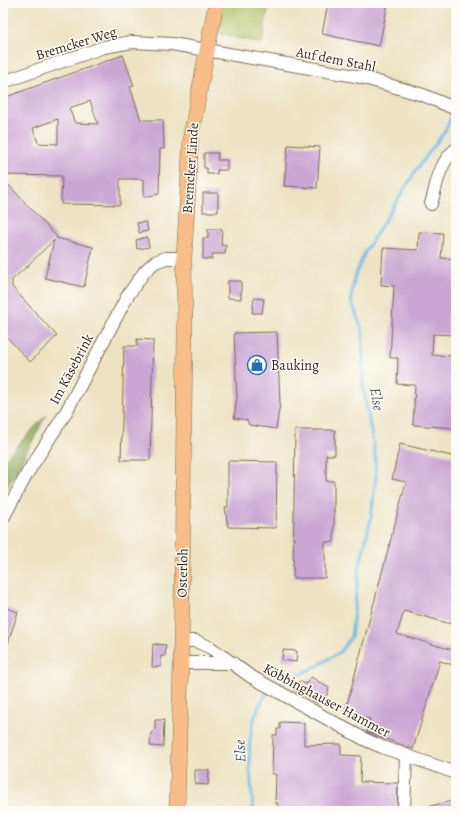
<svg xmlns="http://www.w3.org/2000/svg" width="459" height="814" font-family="Alegreya,serif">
	<rect width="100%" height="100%" fill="#fdfcf7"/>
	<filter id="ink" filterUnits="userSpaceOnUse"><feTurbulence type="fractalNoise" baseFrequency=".025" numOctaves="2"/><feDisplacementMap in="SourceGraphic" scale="8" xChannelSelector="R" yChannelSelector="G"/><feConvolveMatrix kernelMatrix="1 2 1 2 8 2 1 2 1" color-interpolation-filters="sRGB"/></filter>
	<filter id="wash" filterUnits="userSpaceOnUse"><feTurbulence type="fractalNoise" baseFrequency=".012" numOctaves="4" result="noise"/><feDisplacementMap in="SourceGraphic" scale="16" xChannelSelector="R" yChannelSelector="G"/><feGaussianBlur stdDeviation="0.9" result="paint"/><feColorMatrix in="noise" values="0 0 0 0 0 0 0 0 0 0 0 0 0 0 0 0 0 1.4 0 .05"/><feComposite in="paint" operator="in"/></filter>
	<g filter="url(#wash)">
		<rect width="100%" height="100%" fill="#ede3c2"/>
		<polygon fill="#adbd60" stroke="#74743f" points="224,3 269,3 262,44 219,33"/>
		<polygon fill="#8aa456" stroke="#62673a" points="47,414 3,496 3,461"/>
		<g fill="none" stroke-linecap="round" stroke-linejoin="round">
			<g stroke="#6ebae7" stroke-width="3">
				<polyline points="281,684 319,665 340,652 351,637 359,569 371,518 376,478 375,454 363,386 363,332 351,300 352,291 355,276 365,252 417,169 445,131 454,111"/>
				<path d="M253 811C251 770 241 728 267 693"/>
			</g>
		</g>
		<g id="blocks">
			<g fill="#cba6d4" fill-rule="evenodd">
				<polygon points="328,3 388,3 379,46 322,34"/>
				<path d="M123 55 134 86 130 87 141 120H163L164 149H160L159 194 144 197V179H120V205L61 204 62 176 5 175 3 98ZM90 101 98 124 75 123 69 108ZM58 119V144L38 143 33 128Z"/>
				<polygon points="288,145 320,147 317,188 284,186"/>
				<polygon points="204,153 218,153 217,160 227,160 227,170 217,170 217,174 207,174 207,168 204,168"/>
				<polygon points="5,181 57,237 56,238 93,247 84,287 45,278 54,240 29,264 28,267 26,267 12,280 12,287 57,336 30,362 3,333 3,189 5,189"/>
				<rect x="203" y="193" width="15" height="19"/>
				<polygon points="146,222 148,231 139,233 137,223"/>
				<polygon points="208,229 222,229 221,245 226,245 225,254 212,254 212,259 203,259 203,238 208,238"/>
				<polygon points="419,232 443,233 441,258 456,259 456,335 433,334 432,355 456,356 456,428 413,425 415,385 397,384 398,358 390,358 394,286 381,285 383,248 418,250"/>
				<polygon points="147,237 149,247 137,249 136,240"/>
				<polygon points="228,281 241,281 241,299 228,298"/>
				<polygon points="254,298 264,299 262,313 252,313"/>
				<polygon points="277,332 280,404 276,429 249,425 247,420 234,418 237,397 234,333"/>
				<polygon points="137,339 153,340 150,460 121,460 124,346 137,346"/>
				<polygon points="295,430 335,430 335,455 326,455 326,481 334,481 334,542 325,542 325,578 293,578"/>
				<polygon points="400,444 456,457 456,605 451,624 404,611 397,634 456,651 456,666 440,661 413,749 367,732 370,719 345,712 406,482 392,479"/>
				<polygon points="228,461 277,462 276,528 228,527 225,507 228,507"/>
				<polygon points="3,607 18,612 4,655 3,655"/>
				<polygon points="153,644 166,645 165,656 161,656 161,667 152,667"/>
				<polygon points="283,650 297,651 296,662 282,660"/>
				<polygon points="311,677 329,688 327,695 319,704 293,689 299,681 306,684"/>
				<polygon points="155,720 164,720 163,747 150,746 151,733 155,730"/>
				<polygon points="280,722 304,723 304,745 341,744 341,755 361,756 360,782 398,783 397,811 277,811 278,803 275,803 276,774 272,774 273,735 277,735 277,729 280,729"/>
				<polygon points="195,770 209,770 208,785 195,784"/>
				<polygon points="456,800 456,811 423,811 422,808"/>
			</g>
		</g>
	</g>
	<g filter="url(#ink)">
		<use href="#blocks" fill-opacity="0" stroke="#796b57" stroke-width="1"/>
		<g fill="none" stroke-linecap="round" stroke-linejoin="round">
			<g stroke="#796b57" stroke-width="14">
				<g id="minor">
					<polyline points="3,82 104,47 132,42 172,44 361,77 423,95 456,109"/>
					<path d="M431 204C437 184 439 162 456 149"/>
					<polyline points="3,518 28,472 65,414 128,295 145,271 155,262 166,258 184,258"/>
					<polyline points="181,641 196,641 211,648 250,676 364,739 382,747 456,773"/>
					<polyline points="181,663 233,663"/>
					<polyline points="404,811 406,755"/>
				</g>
			</g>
			<g stroke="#796b57" stroke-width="16">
				<polyline id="major" points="177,811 181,663 185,335 184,258 191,135 216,3"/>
			</g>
			<use href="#minor" stroke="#fff" stroke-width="12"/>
			<use href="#major" stroke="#f8bd88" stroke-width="15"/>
		</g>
	</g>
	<defs>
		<g id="shop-ring" transform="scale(1)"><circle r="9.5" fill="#fdfcf7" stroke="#1f6fb2" stroke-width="1.5"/><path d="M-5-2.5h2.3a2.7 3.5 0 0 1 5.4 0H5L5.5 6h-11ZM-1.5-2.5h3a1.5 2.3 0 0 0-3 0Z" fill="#1f6fb2"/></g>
	</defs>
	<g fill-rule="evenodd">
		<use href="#shop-ring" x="257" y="365"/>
	</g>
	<g text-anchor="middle" stroke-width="3" stroke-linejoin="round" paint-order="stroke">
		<g font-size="14" fill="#3b2a1e" stroke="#fdfcf7">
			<text transform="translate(76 43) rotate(-17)" y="5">Bremcker Weg</text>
			<text transform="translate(336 59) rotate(11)" y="5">Auf dem Stahl</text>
			<text transform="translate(190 168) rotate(-86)" y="5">Bremcker Linde</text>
			<text transform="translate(71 369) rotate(-62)" y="5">Im Käsebrink</text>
			<text transform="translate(182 573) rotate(-89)" y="5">Osterloh</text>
			<text transform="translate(327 700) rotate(28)" y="5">Köbbinghauser Hammer</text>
		</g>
		<g font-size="14" fill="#3b2a1e" stroke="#fdfcf7" text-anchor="start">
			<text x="271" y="370">Bauking</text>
		</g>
		<g font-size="15" font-style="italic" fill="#4d5c64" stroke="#fdfcf7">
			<text transform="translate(377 399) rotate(81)" y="5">Else</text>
			<text transform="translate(240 751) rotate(-92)" y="5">Else</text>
		</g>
	</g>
	<rect width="459" height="814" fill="none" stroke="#fdfcf7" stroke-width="16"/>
</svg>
